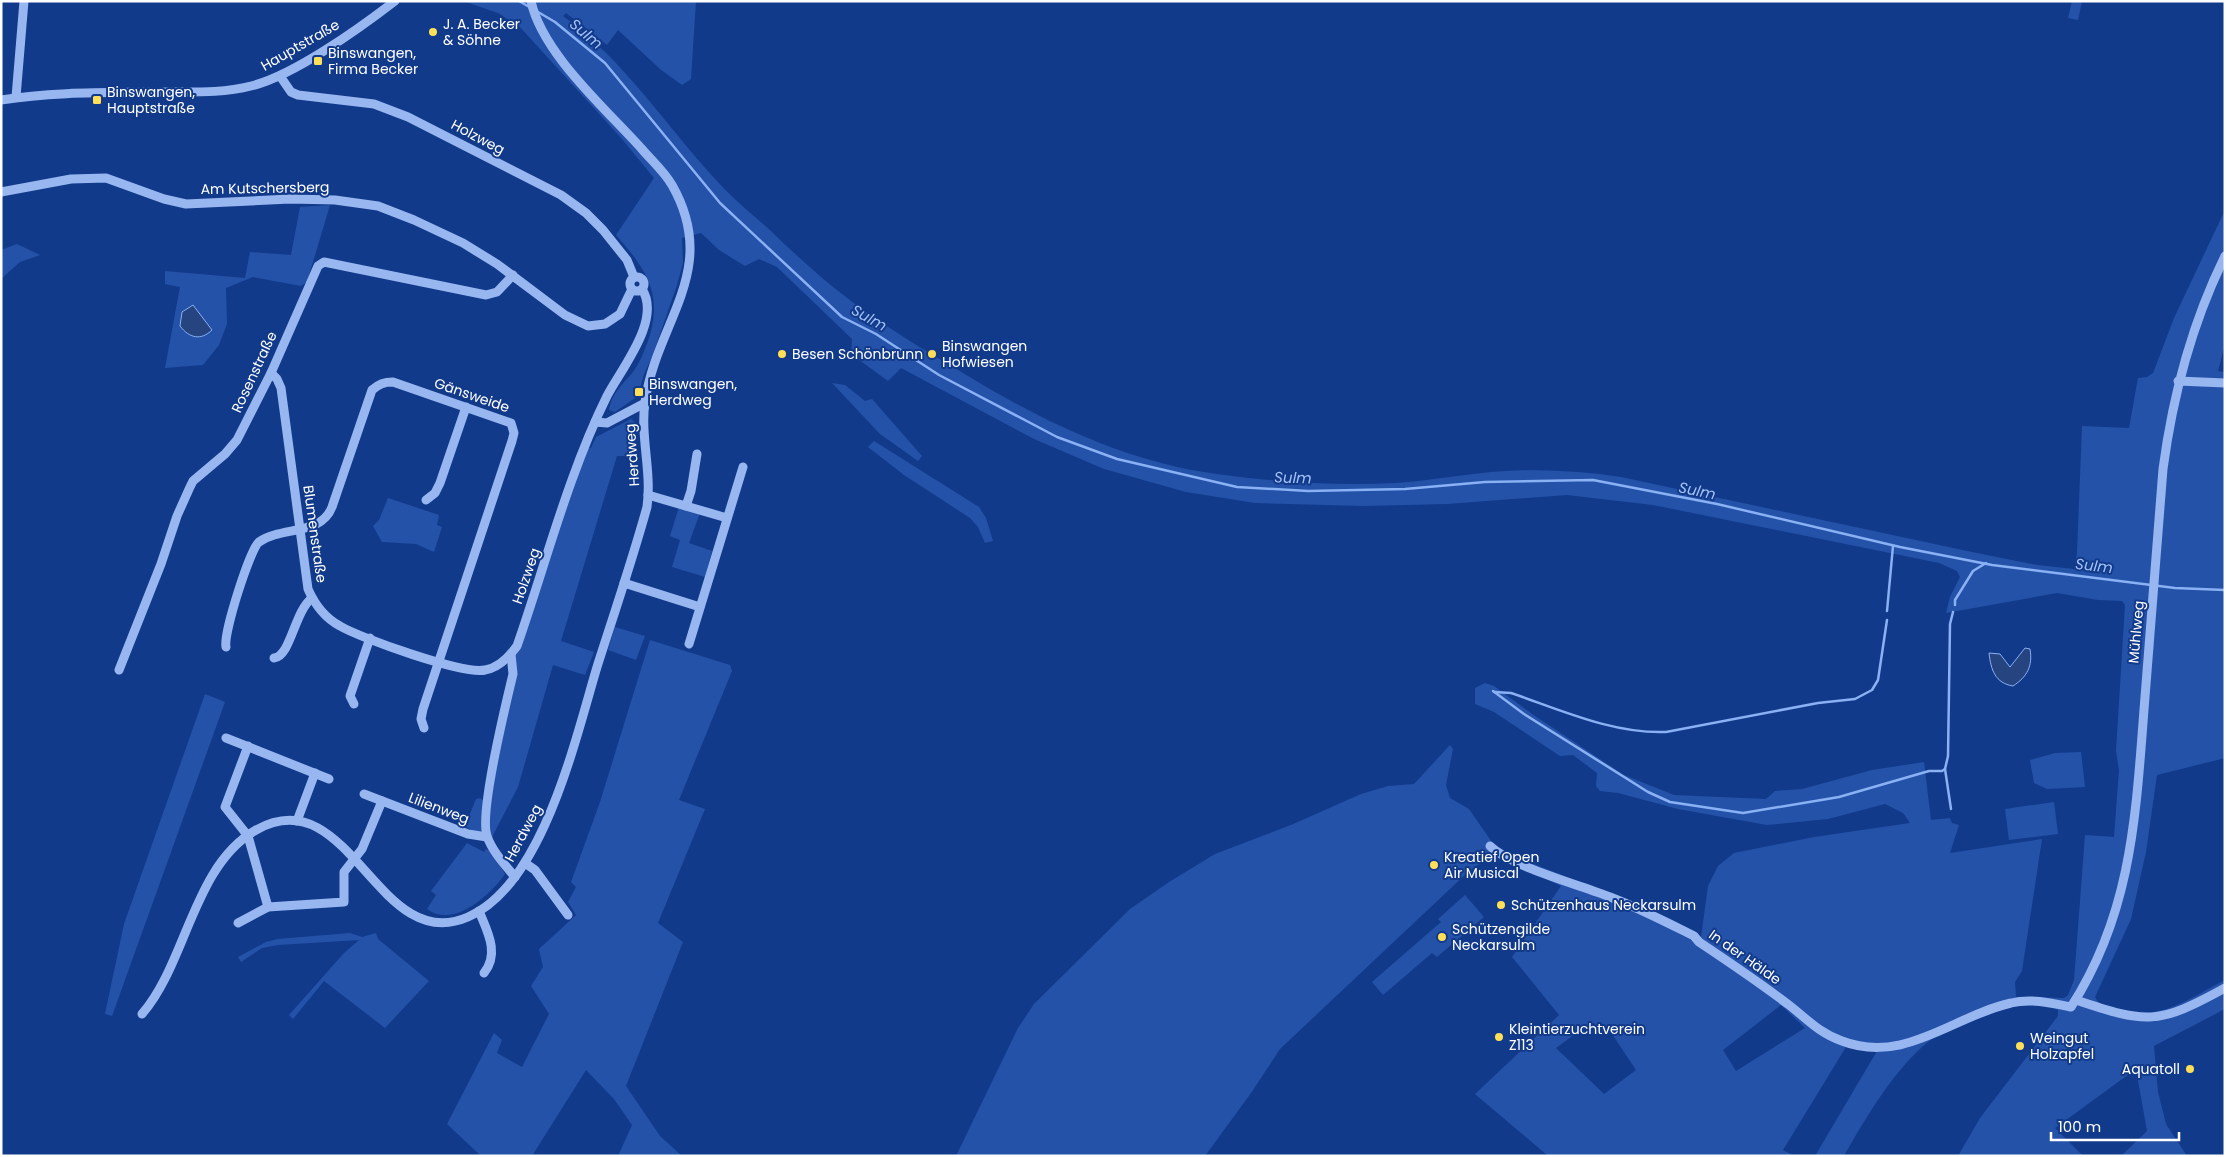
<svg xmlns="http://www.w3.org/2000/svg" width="2226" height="1157" font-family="Poppins,sans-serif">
	<rect width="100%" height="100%" fill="#123a8a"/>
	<g fill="#2452a9" fill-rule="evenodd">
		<path d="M463 1H696L691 79 682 85 660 69 618 30 607 45 566 13 563 16C626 62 665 125 717 181 733 199 753 215 771 231 787 247 804 262 821 277 864 314 914 344 963 373 1042 421 1125 462 1217 474 1275 482 1336 486 1395 483 1432 481 1468 473 1505 471 1543 469 1583 471 1621 477L1972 552 2037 565 2074 569 2077 553 2082 426 2129 428 2138 378 2147 377 2153 373 2174 318 2225 210V344L2218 371 2225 372V758L2157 775 2146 852 2131 919 2095 997 2099 1003C2112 1006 2125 1011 2137 1013 2167 1016 2199 993 2225 980V1009L2154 1046 2158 1092 2166 1124 2187 1156H2121L2147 1131 2136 1069 2055 1128 2083 1156H1958L1980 1118 2058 1016V1010C2042 1000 2016 1005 1998 1010 1974 1018 1942 1029 1922 1047 1891 1075 1865 1119 1844 1156H1815L1877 1051 1846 1047 1783 1150 1794 1156H1548L1475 1094 1559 1015 1512 957 1561 886 1498 857H1489L1468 872 1280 1049 1251 1093 1205 1156H956L1018 1028 1034 1004 1130 909 1169 882 1215 854 1291 825 1361 794 1388 786 1414 784 1450 745 1453 749 1446 785 1450 798 1469 809 1494 845 1513 856 1634 903 1701 937 1708 886 1718 866 1734 853 1814 837 1910 823 1903 813 1885 804 1828 819 1767 825 1678 809 1618 793 1600 791 1596 786 1597 773 1573 755 1560 756 1494 712 1475 704V688L1485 683 1494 686 1532 714 1624 775 1674 795 1766 799 1775 791 1802 789 1872 770 1924 762 1931 820 1950 818 1952 823 1959 825 1950 853 2042 839 2022 971 2015 982 2016 997 2064 998 2068 995 2074 980 2085 835 2114 837 2119 770 2116 751 2125 605 2122 601 2098 600 2057 593 1946 613 1950 597 1960 577 1957 571 1939 563 1653 505 1567 495 1447 504 1363 506 1255 503 1186 492 1104 469 1034 439 901 368 888 381 851 354 852 339 777 267 759 259 745 266 719 250 701 233 682 238 683 263 677 285 652 357 644 374 638 396 615 412 609 410C611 394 623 384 633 372 640 362 644 352 648 341 664 294 646 269 616 235L654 178 622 139 519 26 498 13ZM1781 1005 1805 1028 1736 1071 1723 1050ZM1594 1023 1601 1032 1608 1028 1636 1070 1604 1094 1556 1048 1586 1026Z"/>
		<polygon points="2072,1 2082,1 2078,20 2068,18"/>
		<polygon points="330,205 307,282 301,286 253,277 226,288 227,324 219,345 203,365 165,368 180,287 165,284 165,271 245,278 250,252 291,255 300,207"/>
		<polygon points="17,244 40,255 20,262 1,279 1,250"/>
		<polygon points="832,383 845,385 865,401 872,399 922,456 918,461 880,434"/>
		<polygon points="631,419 635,422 637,456 617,456 561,641 594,652 585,675 553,665 518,787 492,837 488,828 492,794 514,661 584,447 591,448 596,437"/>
		<polygon points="874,441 979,507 986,518 993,541 985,543 978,527 970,518 904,475 868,447"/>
		<polygon points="388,498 439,515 437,525 442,527 434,552 416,544 382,542 373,526 379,520"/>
		<polygon points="679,507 700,513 689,543 712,551 705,577 672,567 680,540 670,536"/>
		<polygon points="615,627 645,636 636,660 608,650"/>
		<polygon points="650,640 730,665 732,671 679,800 705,809 658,923 683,942 626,1086 660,1136 682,1156 618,1156 632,1125 614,1099 586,1070 532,1156 481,1156 447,1124 494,1033 502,1040 497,1053 522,1067 549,1014 531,986 543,967 539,949 576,915 568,902 576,887 571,882 600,802"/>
		<polygon points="205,694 225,702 112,1016 105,1014 124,924"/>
		<polygon points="2081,752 2085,787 2047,789 2034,783 2030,760 2055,753"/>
		<polygon points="480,798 483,800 481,831 477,834 465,826 476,799"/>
		<polygon points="2054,802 2058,834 2009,840 2005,809"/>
		<path d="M467 843 484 852 486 849 491 851 505 874C490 895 454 929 427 909L436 895 431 891Z"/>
		<polygon points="1465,895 1484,917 1437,957 1432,953 1383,995 1372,982 1441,922 1438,919"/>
		<polygon points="350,933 362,937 376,933 378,939 429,981 385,1028 324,981 293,1019 289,1015 344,953 359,940 278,945 262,948 241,962 238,957 266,942 278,939"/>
	</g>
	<g fill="#264580" stroke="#89b1f4">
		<path d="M193 305 212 330C201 341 189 338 180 326L182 312Z"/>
		<path d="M2025 648 2030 649C2033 666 2027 677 2013 686 1995 683 1991 670 1989 653L2000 654 2010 667Z"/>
	</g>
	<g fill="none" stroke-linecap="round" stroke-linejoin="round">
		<g stroke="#89b1f4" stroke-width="2.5">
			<polyline points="519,1 531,8"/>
			<polyline points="538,12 555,22 605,63 720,203 842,317 876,334 939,375 1057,437 1117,459 1237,487 1308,491 1405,489 1485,482 1593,480 1717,504 1900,547 1992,565 2175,588 2225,590"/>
			<polyline points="1955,605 1955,600 1973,571 1986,563"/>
			<polyline points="1887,611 1893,546"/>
			<polyline points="1493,691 1524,714 1648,792 1670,802 1743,813 1839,797 1929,771 1942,771 1945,769"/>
			<path d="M1494 692 1511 693C1561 710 1613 734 1666 732L1818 703 1855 699 1872 690 1878 680 1887 620"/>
			<polyline points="1951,809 1945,769 1948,756 1950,624 1953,612"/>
		</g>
		<g stroke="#98b7f1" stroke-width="9">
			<polyline points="280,76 291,92 298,95 374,104 408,117 561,195 586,213 603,230 627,260 634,277"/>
			<polyline points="16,97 24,1"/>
			<path d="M1 100C56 91 113 93 168 92 196 92 224 93 251 86 293 76 360 28 395 1"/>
			<polyline points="1,192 71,179 106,178 164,199 186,204 290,199 335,200 378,206 414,220 463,243 497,264 565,315 588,326 605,324 620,314 632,289"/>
			<circle cx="637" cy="284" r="7"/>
			<path d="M271 373 277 379 281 388 308 589C315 605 325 618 340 626 360 638 464 675 485 670 499 668 509 657 517 646 546 563 568 475 607 396 621 369 662 320 642 289"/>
			<polyline points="2178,381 2225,383"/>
			<polyline points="595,422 607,423 645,403"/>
			<polyline points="648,495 727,518"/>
			<polyline points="426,500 435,493 440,483 466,407"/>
			<polyline points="686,506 691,491 697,454"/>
			<polyline points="624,583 700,607"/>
			<polyline points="689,644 743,467"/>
			<path d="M226 647C223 634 250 549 259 542 282 526 321 536 332 507L372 390C379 384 384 382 393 382L511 423 514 433 512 441 423 709 421 719 424 728"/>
			<path d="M511 654 513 674C506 703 479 813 487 836 492 851 505 865 515 877"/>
			<path d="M274 658C291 656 294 612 312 598"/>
			<polyline points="119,670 161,564 177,516 190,487 193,481 225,454 237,440 271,373 318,266 324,262 486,295 497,292 513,275"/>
			<polyline points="354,704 350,696 370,638"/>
			<polyline points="226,738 329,779"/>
			<polyline points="248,746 225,807 248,836 268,907"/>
			<polyline points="364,794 468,834 487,837"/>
			<polyline points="297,821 315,773"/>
			<path d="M1490 846C1512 867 1580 885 1610 897 1639 908 1666 922 1694 936L1699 942C1729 962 1760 983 1789 1005 1807 1019 1819 1033 1842 1041 1904 1065 1953 1016 2011 1003 2031 998 2052 1003 2071 1007 2134 909 2136 808 2145 697 2151 621 2157 545 2163 469 2173 394 2191 325 2225 256"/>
			<polyline points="525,863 535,870 568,915"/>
			<path d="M479 911C487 931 500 953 484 973"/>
			<polyline points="238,923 268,907 344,902 344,872 362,849 382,801"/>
			<path d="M2076 1000C2147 1024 2158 1025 2225 988"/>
			<path d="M142 1014C187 962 193 866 256 830 350 777 377 957 468 917 543 885 575 740 597 667 614 614 632 561 647 507 652 471 640 437 645 402 656 322 721 271 672 185 664 171 651 160 641 148 605 108 542 53 531 1"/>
		</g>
	</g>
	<g fill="#ffdf58" stroke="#123a8a" stroke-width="2">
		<circle cx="433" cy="32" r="5"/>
		<rect x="313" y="56" width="10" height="10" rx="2.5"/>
		<rect x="92" y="95" width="10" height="10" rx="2.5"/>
		<circle cx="782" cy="354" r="5"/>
		<circle cx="932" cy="354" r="5"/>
		<rect x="634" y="387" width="10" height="10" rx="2.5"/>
		<circle cx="1434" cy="865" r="5"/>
		<circle cx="1501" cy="905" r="5"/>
		<circle cx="1442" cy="937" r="5"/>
		<circle cx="1499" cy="1037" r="5"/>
		<circle cx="2020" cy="1046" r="5"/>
		<circle cx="2190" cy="1069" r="5"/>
	</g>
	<g text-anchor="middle" stroke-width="4" stroke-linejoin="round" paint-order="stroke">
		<g font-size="14" fill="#fff" stroke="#123a8a" text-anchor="start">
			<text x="443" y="29">J. A. Becker<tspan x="443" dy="16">&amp; Söhne</tspan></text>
			<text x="328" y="58">Binswangen,<tspan x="328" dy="16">Firma Becker</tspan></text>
			<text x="107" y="97">Binswangen,<tspan x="107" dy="16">Hauptstraße</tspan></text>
			<text x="942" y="351">Binswangen<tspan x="942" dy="16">Hofwiesen</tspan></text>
			<text x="792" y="359">Besen Schönbrunn</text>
			<text x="649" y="389">Binswangen,<tspan x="649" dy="16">Herdweg</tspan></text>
			<text x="1444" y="862">Kreatief Open<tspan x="1444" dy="16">Air Musical</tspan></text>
			<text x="1511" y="910">Schützenhaus Neckarsulm</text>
			<text x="1452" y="934">Schützengilde<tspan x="1452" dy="16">Neckarsulm</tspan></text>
			<text x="1509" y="1034">Kleintierzuchtverein<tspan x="1509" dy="16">Z113</tspan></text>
			<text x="2030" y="1043">Weingut<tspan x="2030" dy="16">Holzapfel</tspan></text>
			<text x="2180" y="1074" text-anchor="end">Aquatoll</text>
		</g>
		<g font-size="14" fill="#fff" stroke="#123a8a">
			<text transform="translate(300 45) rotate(-30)" y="5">Hauptstraße</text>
			<text transform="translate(478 137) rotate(28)" y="5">Holzweg</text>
			<text transform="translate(265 188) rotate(-1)" y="5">Am Kutschersberg</text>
			<text transform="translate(254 372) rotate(-65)" y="5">Rosenstraße</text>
			<text transform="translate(472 395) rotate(19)" y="5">Gänsweide</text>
			<text transform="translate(632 455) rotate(-94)" y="5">Herdweg</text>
			<text transform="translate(315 534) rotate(82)" y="5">Blumenstraße</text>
			<text transform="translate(526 576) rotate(-71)" y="5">Holzweg</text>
			<text transform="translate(2136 632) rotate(-85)" y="5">Mühlweg</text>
			<text transform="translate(439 808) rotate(21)" y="5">Lilienweg</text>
			<text transform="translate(523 833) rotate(-62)" y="5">Herdweg</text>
			<text transform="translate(1745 957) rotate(35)" y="5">In der Hälde</text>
		</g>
		<g font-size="15" font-style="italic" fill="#a3c2f8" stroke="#123a8a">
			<text transform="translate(586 34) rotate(40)" y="5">Sulm</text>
			<text transform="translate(869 318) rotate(29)" y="5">Sulm</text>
			<text transform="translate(1293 478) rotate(2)" y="5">Sulm</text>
			<text transform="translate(1697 491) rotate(12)" y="5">Sulm</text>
			<text transform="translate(2094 566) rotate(7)" y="5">Sulm</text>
		</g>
	</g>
	<rect width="2226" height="1157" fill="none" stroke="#ffffff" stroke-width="5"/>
	<path d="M2051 1132v8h128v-8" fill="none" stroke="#ffffff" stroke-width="2.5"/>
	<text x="2058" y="1132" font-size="15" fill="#ffffff" stroke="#123a8a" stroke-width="4" paint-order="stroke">100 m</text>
</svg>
